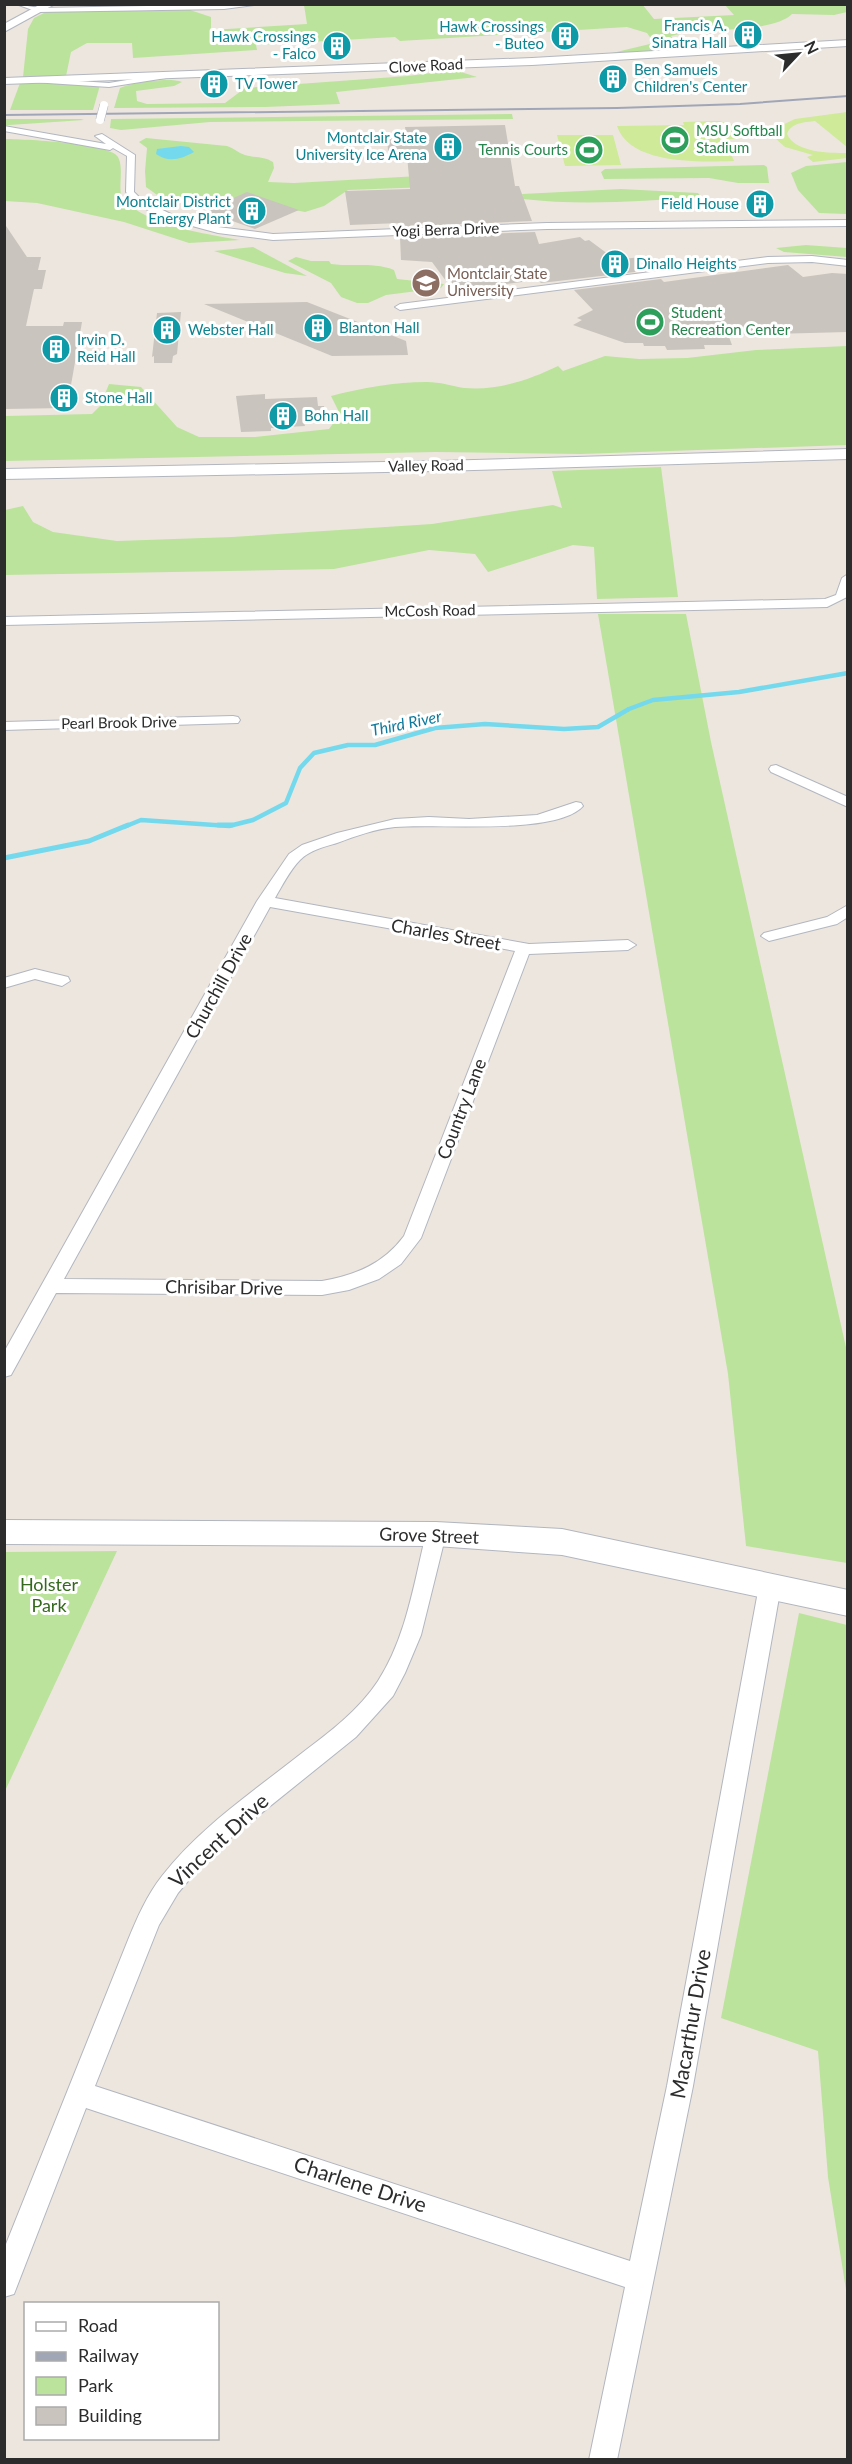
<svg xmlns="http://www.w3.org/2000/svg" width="852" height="2464" font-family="Lato,sans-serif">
	<rect width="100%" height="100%" fill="#ede6df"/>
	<g fill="#bbe39c">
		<path d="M642 4 654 19 734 15 725 5H847V12L834 15 792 14C772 34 701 27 671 36L677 47 671 50 608 54 654 43 647 33 627 27 400 41 395 37 256 45 257 50 133 58 132 43H87L71 52 66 76 23 77 28 29 34 18 46 12 190 10 211 17V30L307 24 304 5Z"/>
		<path d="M448 68 477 77 336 92 340 104 265 107 114 108 120 88C133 82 170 77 182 82L174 86 136 91 137 101 147 104 225 103 245 88 408 76 439 72Z"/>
		<polygon points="20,83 100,85 93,110 10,110"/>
		<polygon points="512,114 513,119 210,122 121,130 110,128 111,119"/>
		<polygon points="5,119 81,119 84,120 9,125 5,125"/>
		<path d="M146 138 227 146C234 148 238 153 245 155 255 158 264 156 273 162L274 168 268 182 294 183 419 176 508 184 348 190 324 206 305 212 246 200 176 201 160 197 146 187 145 171 147 148 139 142Z"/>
		<path d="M4 139C22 139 111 143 118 157 124 168 118 187 122 199 151 227 202 233 240 240L189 243 124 222 37 203 5 201Z"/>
		<polygon points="847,162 847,214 819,213 798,190 791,173 806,166"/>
		<polygon points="764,165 767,167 769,183 738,183 709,178 604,179 601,172 605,169"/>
		<path d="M621 189 698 193 701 197C642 201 582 206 523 199L522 194Z"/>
		<polygon points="806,245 847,248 847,257 784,252 776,248"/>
		<polygon points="253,247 307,276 285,273 214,251"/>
		<path d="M296 257 311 261H329L331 264C352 267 373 262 394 270L397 279 444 284 441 288 386 295 368 303H357L341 297 331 283 288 261Z"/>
		<path d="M847 346V445L581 454 436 452 5 461V416L92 414 100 406 109 384 141 387 177 427 199 437H255L329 429 340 414 331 396C362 388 395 382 427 382 440 382 452 386 464 388 497 391 529 380 558 366L563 371 605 356 639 359 687 358 756 350Z"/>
		<polygon points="661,467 678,597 597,599 594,547 573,545 488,572 475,554 429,550 334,569 5,575 5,510 23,506 33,522 53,532 117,541 232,537 432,524 553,505 562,508 552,471"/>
		<polygon points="598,614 686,614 711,742 847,1352 847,1563 746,1546 728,1374"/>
		<polygon points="117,1551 5,1791 5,1552"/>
		<polygon points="799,1613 847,1625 847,2296 828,2177 818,2051 721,2018"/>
	</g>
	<g fill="#cfea98">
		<path d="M847 112V147L815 121C804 122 791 123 787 134 795 153 830 153 847 153V158L813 162 807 157 813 155 785 147 774 137 776 128 795 119Z"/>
		<path d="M719 121 734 125 740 139H725L734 161C700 162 630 165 617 126L684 125 683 122Z"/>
		<polygon points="557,135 613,135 621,165 565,166"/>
	</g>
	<path fill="#74d9ed" d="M181 146 189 147 194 152C182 159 168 163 156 154L157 149Z"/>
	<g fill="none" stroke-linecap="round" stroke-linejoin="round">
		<polyline stroke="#74d9ed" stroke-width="4.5" points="124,827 141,820 229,826 253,820 286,803 300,768 314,753 348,745 375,745 435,728 485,724 564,729 598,727 629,709 653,700 739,692 848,673"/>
		<g stroke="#74d9ed" stroke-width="5">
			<polyline points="218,825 232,825"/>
			<polyline points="4,858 89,841 128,825"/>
		</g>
	</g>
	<g fill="#c9c4bd">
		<polygon points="620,71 622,88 607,89 600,72"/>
		<polygon points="505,125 515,186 519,186 532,221 400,227 400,223 350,225 345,191 410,189 407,155 395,155 395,151 388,151 387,133 406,133 405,127"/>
		<polygon points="247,192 299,210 255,229 204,211"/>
		<polygon points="4,223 27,257 41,257 38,270 46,270 42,289 34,289 26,326 63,326 64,322 82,322 67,408 4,409"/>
		<polygon points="535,232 539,244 580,237 585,241 589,240 616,260 640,257 652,270 541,283 538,280 458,290 454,284 449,285 432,262 401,260 400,237"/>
		<polygon points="788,265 803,277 832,273 848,274 848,332 731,335 732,337 729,337 732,345 704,345 705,349 667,350 665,346 644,346 643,343 625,343 573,325 582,320 577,318 593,310 574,290 661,279 664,282"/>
		<polygon points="307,302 406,341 408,355 332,356 204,304"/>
		<polygon points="181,312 177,354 173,356 172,363 154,363 154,356 152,357 157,313"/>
		<polygon points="265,394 265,399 317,397 318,406 324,406 327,422 304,423 305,426 271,428 271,431 241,432 236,396"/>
	</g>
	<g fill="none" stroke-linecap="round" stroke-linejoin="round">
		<g stroke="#b2b6bf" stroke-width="2">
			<g id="street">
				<polygon points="16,4 39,8 261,4 224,9 38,12"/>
				<polygon points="163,74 166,74 166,78 109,87 32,82 28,80 32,78 109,83"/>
				<polygon points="4,126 106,144 95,136 102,134 135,155 134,192 142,200 177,217 218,227 273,234 547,223 848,220 848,226 547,229 273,240 218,233 170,220 135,204 126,192 127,156 113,148 110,150 4,131"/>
				<polygon points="812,256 848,260 848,266 812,262 768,263 400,310 395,307 400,304 768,257"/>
				<polygon points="848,574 847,597 827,607 4,625 4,617 825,599 836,595 842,578"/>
				<polygon points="233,716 238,717 240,720 238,723 4,730 4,722"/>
				<polygon points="776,765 848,797 848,807 771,772 769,769 771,766"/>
				<path d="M576 802 581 803 583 806C557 836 435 823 395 827 375 829 356 836 337 843 324 847 310 850 300 860 290 870 282 886 275 898L529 944 628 940 636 945 628 950 529 954 421 1238 401 1264 379 1279 349 1290 322 1295 56 1293 11 1375 4 1377V1352L257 901 289 854 302 845 337 833 395 819 429 817 469 819 537 815ZM270 907 515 951 404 1236C383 1264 356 1275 322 1281L64 1279Z"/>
				<polygon points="848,905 848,917 837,924 769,941 761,936 764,933 827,917"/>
				<polygon points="35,969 68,977 70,981 62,986 35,979 4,988 4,978"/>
				<path d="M436 1525 443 1528 446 1534 421 1635 405 1673 393 1696 356 1737 233 1836 194 1874 178 1893 159 1925 95 2086 630 2261 667 2086 759 1586 763 1580 770 1577 777 1580 781 1586 693 2086 617 2460H589L625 2287 86 2108 14 2294 4 2297V2249L128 1940C137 1918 147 1895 162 1876 200 1827 254 1791 302 1753 330 1732 359 1710 378 1681 406 1638 414 1583 426 1534L429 1528Z"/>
			</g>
		</g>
		<g stroke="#b2b6bf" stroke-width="2">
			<g id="secondary">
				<polygon points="41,4 55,4 4,32 4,24"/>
				<polygon points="848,40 848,46 532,65 4,84 4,78 532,58"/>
				<polygon points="848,449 848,459 438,471 4,479 4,469 438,461"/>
				<polygon points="4,1520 436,1522 562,1529 848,1590 848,1616 562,1555 436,1546 4,1544"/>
			</g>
		</g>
		<use href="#street" fill="#fff" fill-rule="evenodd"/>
		<use href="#secondary" fill="#fff" fill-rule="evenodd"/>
		<polyline stroke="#a1a6b6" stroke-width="2" points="4,115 617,108 740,104 848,96"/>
		<g stroke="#b2b6bf" stroke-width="9" stroke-linecap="butt">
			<polyline id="street-bridge" points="100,120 104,105"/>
		</g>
		<use href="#street-bridge" stroke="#fff" stroke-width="8"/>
	</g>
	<defs>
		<g id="building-disc" transform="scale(1.5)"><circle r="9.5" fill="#0f9aa8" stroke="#fff"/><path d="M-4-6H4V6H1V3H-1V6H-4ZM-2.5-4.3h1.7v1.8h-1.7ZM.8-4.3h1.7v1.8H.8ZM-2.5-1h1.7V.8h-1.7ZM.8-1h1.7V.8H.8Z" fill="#fff"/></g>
		<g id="stadium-disc" transform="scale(1.5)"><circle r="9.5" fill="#2e9e5b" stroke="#fff"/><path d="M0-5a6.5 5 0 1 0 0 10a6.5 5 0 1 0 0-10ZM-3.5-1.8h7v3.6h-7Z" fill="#fff"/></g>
		<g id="university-disc" transform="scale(1.5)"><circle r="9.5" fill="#8d6e63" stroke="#fff"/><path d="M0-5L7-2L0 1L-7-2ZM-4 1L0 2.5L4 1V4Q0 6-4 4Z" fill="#fff"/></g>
	</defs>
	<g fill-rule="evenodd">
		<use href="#building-disc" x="748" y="35"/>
		<use href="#building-disc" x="565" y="36"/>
		<use href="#building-disc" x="337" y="46"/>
		<use href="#building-disc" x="613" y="79"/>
		<use href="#building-disc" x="214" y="84"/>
		<use href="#stadium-disc" x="675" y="140"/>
		<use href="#building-disc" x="448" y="147"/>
		<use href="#stadium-disc" x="589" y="150"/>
		<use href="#building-disc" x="760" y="204"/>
		<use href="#building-disc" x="252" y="211"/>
		<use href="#building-disc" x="615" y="264"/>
		<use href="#university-disc" x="426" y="283"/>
		<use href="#stadium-disc" x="650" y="322"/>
		<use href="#building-disc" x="318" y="328"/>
		<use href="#building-disc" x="167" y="330"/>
		<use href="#building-disc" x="56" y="349"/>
		<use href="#building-disc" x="64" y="398"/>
		<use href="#building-disc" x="283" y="416"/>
	</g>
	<g text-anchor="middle" stroke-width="6" stroke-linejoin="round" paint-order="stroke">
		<g font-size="15" fill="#0d838f" stroke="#fff" text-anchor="start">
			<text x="727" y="31" text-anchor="end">Francis A.<tspan x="727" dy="17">Sinatra Hall</tspan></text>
			<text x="544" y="32" text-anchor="end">Hawk Crossings<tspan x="544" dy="17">- Buteo</tspan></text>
			<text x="316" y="42" text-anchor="end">Hawk Crossings<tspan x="316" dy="17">- Falco</tspan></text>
			<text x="634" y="75">Ben Samuels<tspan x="634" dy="17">Children's Center</tspan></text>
			<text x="235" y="89">TV Tower</text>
			<text x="427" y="143" text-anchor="end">Montclair State<tspan x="427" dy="17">University Ice Arena</tspan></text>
			<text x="231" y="207" text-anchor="end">Montclair District<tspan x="231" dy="17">Energy Plant</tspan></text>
			<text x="739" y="209" text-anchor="end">Field House</text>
			<text x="636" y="269">Dinallo Heights</text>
			<text x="339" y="333">Blanton Hall</text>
			<text x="188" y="335">Webster Hall</text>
			<text x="77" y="345">Irvin D.<tspan x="77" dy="17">Reid Hall</tspan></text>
			<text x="85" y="403">Stone Hall</text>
			<text x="304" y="421">Bohn Hall</text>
		</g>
		<g font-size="15" fill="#2c2c2c" stroke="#fff">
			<text transform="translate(426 66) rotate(-3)" y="5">Clove Road</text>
			<text transform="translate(446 230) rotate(-2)" y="5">Yogi Berra Drive</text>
			<text transform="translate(426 466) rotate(-1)" y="5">Valley Road</text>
			<text transform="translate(430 611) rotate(-1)" y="5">McCosh Road</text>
			<text transform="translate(119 723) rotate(-1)" y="5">Pearl Brook Drive</text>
		</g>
		<g font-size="15" fill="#27864d" stroke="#fff" text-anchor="start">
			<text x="696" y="136">MSU Softball<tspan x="696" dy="17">Stadium</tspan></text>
			<text x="568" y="155" text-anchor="end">Tennis Courts</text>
			<text x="671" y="318">Student<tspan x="671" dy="17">Recreation Center</tspan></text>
		</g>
		<g font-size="15" fill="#785e54" stroke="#fff" text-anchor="start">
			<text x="447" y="279">Montclair State<tspan x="447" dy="17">University</tspan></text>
		</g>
		<g font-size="16" font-style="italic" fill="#0f7a9d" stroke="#fff">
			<text transform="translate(406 723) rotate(-12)" y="6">Third River</text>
		</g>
		<g font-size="18" fill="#2c2c2c" stroke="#fff">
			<text transform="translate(446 935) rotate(10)" y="6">Charles Street</text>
			<text transform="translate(219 986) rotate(-61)" y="6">Churchill Drive</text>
			<text transform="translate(462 1109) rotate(-69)" y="6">Country Lane</text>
			<text transform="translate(224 1288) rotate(1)" y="6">Chrisibar Drive</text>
			<text transform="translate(429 1536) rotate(2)" y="6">Grove Street</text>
		</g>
		<g font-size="18" fill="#34691c" stroke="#fff">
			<text x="49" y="1591">Holster<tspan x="49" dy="21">Park</tspan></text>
		</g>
		<g font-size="21" fill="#2c2c2c" stroke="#fff">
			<text transform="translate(219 1841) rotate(-43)" y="7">Vincent Drive</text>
			<text transform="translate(691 2024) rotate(-80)" y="7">Macarthur Drive</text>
			<text transform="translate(360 2185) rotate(18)" y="7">Charlene Drive</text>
		</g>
	</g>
	<rect width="852" height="2464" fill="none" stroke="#2c2c2c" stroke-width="12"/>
	<rect x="24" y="2302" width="195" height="138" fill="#ffffff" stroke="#ababab" stroke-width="1.5"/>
	<rect x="36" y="2322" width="30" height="9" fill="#ffffff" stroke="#ababab" stroke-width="1.5"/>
	<text x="78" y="2332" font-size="18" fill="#2c2c2c">Road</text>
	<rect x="36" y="2352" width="30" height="9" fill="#a1a6b6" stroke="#ababab" stroke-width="1.5"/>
	<text x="78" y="2362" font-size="18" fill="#2c2c2c">Railway</text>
	<rect x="36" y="2377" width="30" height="18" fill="#bbe39c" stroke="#ababab" stroke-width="1.5"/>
	<text x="78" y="2392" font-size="18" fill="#2c2c2c">Park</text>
	<rect x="36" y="2407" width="30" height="18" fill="#c9c4bd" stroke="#ababab" stroke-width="1.5"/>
	<text x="78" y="2422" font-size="18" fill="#2c2c2c">Building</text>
	<g transform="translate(798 54) rotate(64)" stroke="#ffffff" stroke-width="4.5" paint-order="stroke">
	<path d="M0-4.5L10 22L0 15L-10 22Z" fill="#2c2c2c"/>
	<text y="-9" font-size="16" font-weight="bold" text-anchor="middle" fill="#2c2c2c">N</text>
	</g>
</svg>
